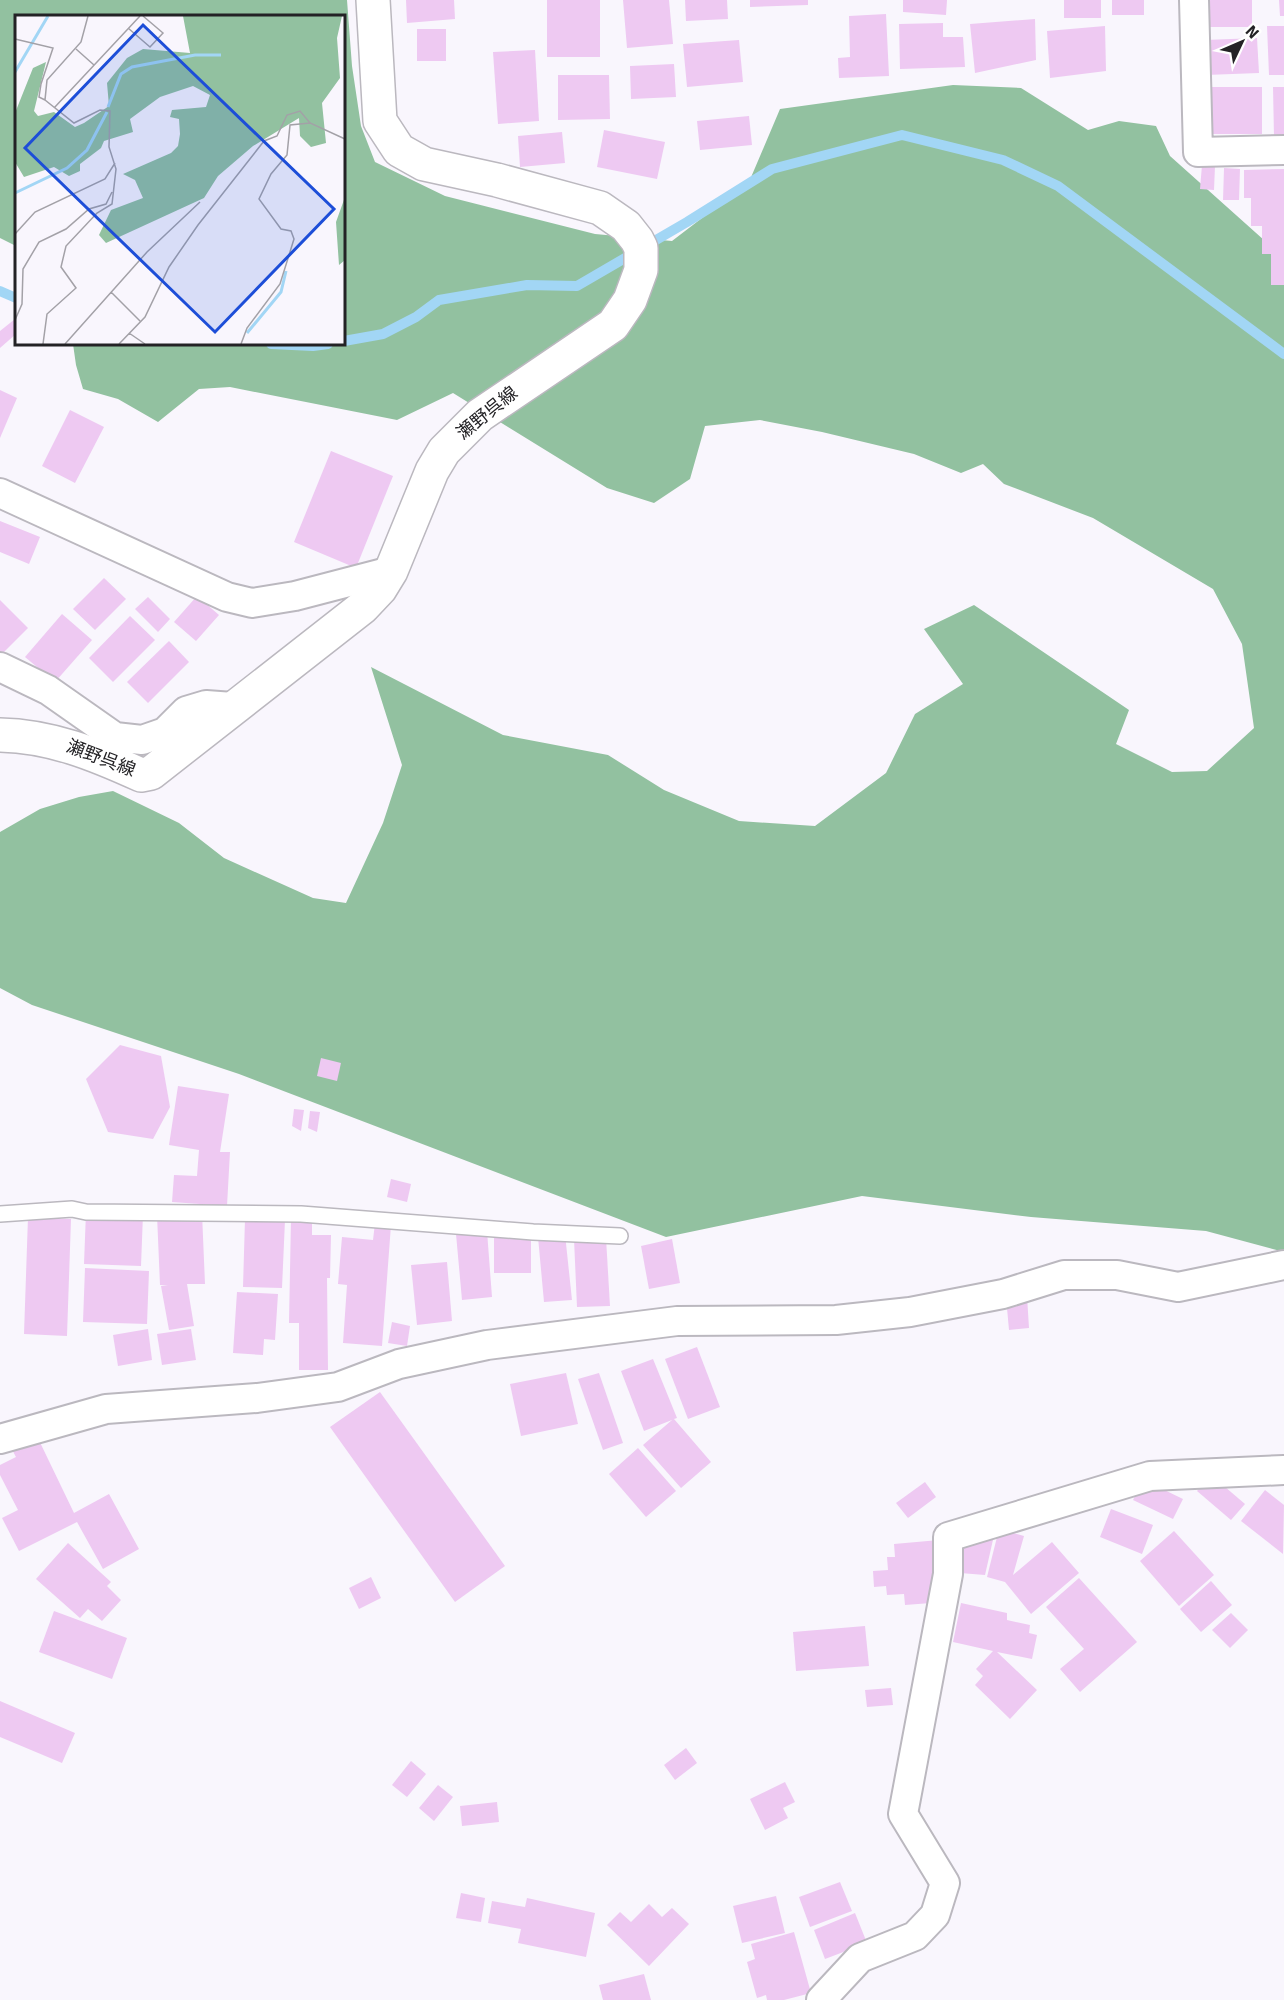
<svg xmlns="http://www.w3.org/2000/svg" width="1284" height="2000" font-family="Signika,'Noto Sans JP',sans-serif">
	<rect width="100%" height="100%" fill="#f9f6fd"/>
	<polygon fill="#92c1a0" points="0,0 347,0 352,66 361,126 375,162 445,196 595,234 672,241 749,182 780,109 953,85 1021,88 1088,130 1119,121 1156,126 1170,156 1284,258 1284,1252 1206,1231 1031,1217 862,1196 666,1237 239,1074 32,1005 0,988 0,832 40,809 79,797 113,791 179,823 224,858 313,898 346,903 383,823 402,765 371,667 503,735 608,755 664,790 739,821 815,826 886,773 915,714 963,684 924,629 974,605 1129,710 1116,744 1172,772 1207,771 1254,728 1242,644 1213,589 1093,518 1004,484 983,464 961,473 914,454 822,432 760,420 705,426 690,479 654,503 607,488 453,393 397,420 230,387 199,389 158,422 118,399 83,389 76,365 73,344 344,344 344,16 16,16 16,246 0,238"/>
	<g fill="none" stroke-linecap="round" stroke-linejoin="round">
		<g stroke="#a2d6f5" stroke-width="10">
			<polyline points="0,291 16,298"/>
			<polyline points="344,341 383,334 416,317 439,300 527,285 577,286 687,222 772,169 902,135 1003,160 1058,186 1284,354"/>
			<polyline points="271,344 313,346 328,344"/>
		</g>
	</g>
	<g fill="#eec9f2">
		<polygon points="406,0 454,0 455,19 407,23"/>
		<rect x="547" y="0" width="53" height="57"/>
		<polygon points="623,0 669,0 673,44 627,48"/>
		<polygon points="685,0 727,0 728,19 686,21"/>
		<polygon points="750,0 808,0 808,5 750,7"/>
		<polygon points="903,0 947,0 946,15 903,12"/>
		<rect x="1064" y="0" width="37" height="18"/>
		<rect x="1112" y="0" width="32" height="15"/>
		<polygon points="1210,0 1252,0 1252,27 1209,27"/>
		<polygon points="1279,0 1284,0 1284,16 1280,16"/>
		<polygon points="886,14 889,76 839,78 838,58 850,57 849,16"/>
		<polygon points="1035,19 1036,60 975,73 970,24"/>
		<polygon points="943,23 943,37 963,37 965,67 900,69 899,24"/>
		<polygon points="1105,26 1106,71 1050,78 1047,31"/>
		<polygon points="1267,26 1284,26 1284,75 1269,75"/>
		<rect x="417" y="29" width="29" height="32"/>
		<polygon points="1257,38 1259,73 1206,75 1205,40"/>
		<polygon points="739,40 743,82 687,87 683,44"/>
		<polygon points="535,50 539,121 498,124 493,52"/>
		<polygon points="674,64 676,97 631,99 630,66"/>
		<polygon points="558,75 609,75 610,119 558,120"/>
		<polygon points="1208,87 1262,87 1262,134 1209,134"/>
		<polygon points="1273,87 1284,87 1284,136 1274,137"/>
		<polygon points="749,116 752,145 700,150 697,121"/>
		<polygon points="604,130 665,142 657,179 597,167"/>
		<polygon points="562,132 565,163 520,167 518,136"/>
		<polygon points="1202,165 1215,166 1214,190 1200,189"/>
		<polygon points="1224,168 1240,169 1239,200 1223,200"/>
		<polygon points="1284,169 1284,285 1271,285 1271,254 1262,254 1262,226 1251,226 1251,198 1244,198 1244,170"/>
		<polygon points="15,319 16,334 0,348 0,331"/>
		<polygon points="0,390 17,398 0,438"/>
		<polygon points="70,410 104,427 75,483 42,466"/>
		<polygon points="331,451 393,476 356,568 294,542"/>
		<polygon points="0,521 40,537 29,564 0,552"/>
		<polygon points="104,578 126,599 95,630 73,609"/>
		<polygon points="197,596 219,615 196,641 174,622"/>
		<polygon points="148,597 170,619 158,632 135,609"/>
		<polygon points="0,600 28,628 2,654 0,652"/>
		<polygon points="62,614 92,640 55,682 25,657"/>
		<polygon points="130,616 155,640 113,682 89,658"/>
		<polygon points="169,641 189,662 148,703 127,682"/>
		<polygon points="120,1045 161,1056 170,1107 153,1139 108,1132 86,1079"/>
		<polygon points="321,1058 341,1063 337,1081 317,1076"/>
		<polygon points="178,1086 229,1094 220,1152 230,1152 227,1206 172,1202 174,1175 197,1176 199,1150 169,1145"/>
		<polygon points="294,1109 304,1110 301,1131 292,1126"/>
		<polygon points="310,1111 320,1112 317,1132 308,1128"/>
		<polygon points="391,1179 411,1184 407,1202 387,1197"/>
		<polygon points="86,1212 143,1214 141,1266 84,1264"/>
		<polygon points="202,1213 205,1284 187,1284 194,1326 169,1330 161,1286 168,1285 160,1285 157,1215"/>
		<polygon points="28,1217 71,1219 67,1336 24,1334"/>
		<polygon points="291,1218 312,1219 312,1235 331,1235 330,1278 327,1278 328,1370 299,1370 299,1323 289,1323"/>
		<polygon points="245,1219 285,1220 282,1288 243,1287"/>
		<polygon points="375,1223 391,1225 382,1346 343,1343 347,1285 338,1284 342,1237 373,1240"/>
		<polygon points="487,1231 492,1297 462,1300 456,1234"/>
		<polygon points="565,1234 572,1300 544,1302 538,1237"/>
		<polygon points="494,1236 531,1237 531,1273 494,1273"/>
		<polygon points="606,1238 610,1306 577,1307 574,1239"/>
		<polygon points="672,1239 680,1283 649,1289 641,1246"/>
		<polygon points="447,1262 452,1321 417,1325 411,1265"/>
		<polygon points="85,1268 149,1271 147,1324 83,1322"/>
		<polygon points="237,1292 278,1294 275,1340 264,1339 263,1355 233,1353"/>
		<polygon points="1027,1296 1029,1328 1009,1330 1006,1297"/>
		<polygon points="392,1322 410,1326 407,1346 388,1343"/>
		<polygon points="148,1329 152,1360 118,1366 113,1335"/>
		<polygon points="191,1329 196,1360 162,1365 157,1334"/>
		<polygon points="697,1347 720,1407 688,1419 665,1359"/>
		<polygon points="653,1359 677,1418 674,1419 711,1462 681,1488 643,1445 672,1420 644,1431 621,1371"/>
		<polygon points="566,1373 578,1424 521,1436 510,1384"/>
		<polygon points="599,1373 623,1443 603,1450 578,1379"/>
		<polygon points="380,1392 505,1566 455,1602 330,1427"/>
		<polygon points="35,1432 74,1513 109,1494 139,1549 103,1569 77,1522 19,1551 2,1518 18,1510 0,1475 0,1465 16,1457 9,1444"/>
		<polygon points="638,1448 676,1491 646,1517 609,1474"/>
		<polygon points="1211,1475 1245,1504 1231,1520 1197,1491"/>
		<polygon points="925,1482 936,1497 908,1518 896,1503"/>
		<polygon points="1152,1484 1183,1499 1173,1519 1133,1500 1139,1488 1148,1492"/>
		<polygon points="1265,1490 1284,1505 1283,1554 1241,1521"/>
		<polygon points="1111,1509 1153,1525 1142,1554 1100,1537"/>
		<polygon points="999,1529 1024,1536 1013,1575 1052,1542 1079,1573 1031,1614 1005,1582 987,1577"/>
		<polygon points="995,1531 985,1575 960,1573 961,1544"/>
		<polygon points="1174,1531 1214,1575 1179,1606 1140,1561"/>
		<polygon points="939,1540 944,1602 905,1605 904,1594 887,1595 886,1586 874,1587 873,1571 888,1570 887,1557 895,1557 894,1544"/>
		<polygon points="68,1543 111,1582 107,1586 121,1600 102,1621 88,1609 80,1618 36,1579"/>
		<polygon points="371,1577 381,1598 359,1609 349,1588"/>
		<polygon points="1079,1578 1137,1642 1080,1692 1060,1669 1084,1649 1046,1607"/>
		<polygon points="1211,1581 1232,1605 1201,1632 1180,1609"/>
		<polygon points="961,1603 1007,1613 1007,1620 1030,1625 1029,1633 1037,1635 1032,1659 997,1652 1037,1690 1010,1719 975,1685 983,1676 976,1669 993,1651 953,1642"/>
		<polygon points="54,1611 127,1638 112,1679 39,1652"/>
		<polygon points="1231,1613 1248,1630 1230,1648 1212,1630"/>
		<polygon points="865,1626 869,1666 796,1671 793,1632"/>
		<polygon points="891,1688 893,1705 867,1707 865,1690"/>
		<polygon points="0,1701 75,1733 62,1763 0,1737"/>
		<polygon points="686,1748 697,1763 675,1780 664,1765"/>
		<polygon points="411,1761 426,1774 407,1797 392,1785"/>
		<polygon points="785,1782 795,1802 783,1808 788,1818 765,1830 750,1799"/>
		<polygon points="438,1785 453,1797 434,1821 419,1808"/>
		<polygon points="497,1802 499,1822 462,1826 460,1806"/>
		<polygon points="840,1882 852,1911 810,1927 799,1897"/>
		<polygon points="461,1893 485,1898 481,1922 456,1918"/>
		<polygon points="776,1896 785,1933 742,1943 733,1906"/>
		<polygon points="527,1898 595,1913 586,1957 518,1943 521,1929 488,1923 492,1901 525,1907"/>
		<polygon points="649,1904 662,1917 672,1908 689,1924 649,1966 607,1925 620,1912 631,1922"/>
		<polygon points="855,1913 867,1943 825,1959 814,1930"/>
		<polygon points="794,1932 811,1993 784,2000 767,2000 766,1995 757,1998 747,1962 755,1959 751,1944"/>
		<polygon points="644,1974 651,2000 603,2000 599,1985"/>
	</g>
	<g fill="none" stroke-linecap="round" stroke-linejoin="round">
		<g stroke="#bbb8bf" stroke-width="18">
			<polyline id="service" points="0,1214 72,1209 86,1212 301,1214 533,1232 620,1236"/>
		</g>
		<g stroke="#bbb8bf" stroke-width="32">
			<g id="minor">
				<polyline points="1194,0 1198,152 1284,150"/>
				<polyline points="0,493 227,597 252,603 295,596 391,571"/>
				<polyline points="0,667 48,690 115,737 142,740 165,732 186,711 206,705 233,707"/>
				<polyline points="0,1439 106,1409 257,1398 338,1387 399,1364 487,1345 677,1321 836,1320 910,1312 1003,1294 1064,1275 1117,1275 1178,1287 1284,1265"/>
				<polyline points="821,2000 860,1958 915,1936 935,1915 945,1883 903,1814 948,1574 948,1537 1150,1476 1284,1470"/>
			</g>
		</g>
		<g stroke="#bbb8bf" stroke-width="36">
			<path id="secondary" d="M0 735C51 736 95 754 141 775L151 773 363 607 380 589 391 571 432 471 444 451 480 415 613 325 630 300 641 270V248L637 240 626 226 600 208 497 180 424 164 399 150 380 121 373 0"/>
		</g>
		<use href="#service" stroke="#fff" stroke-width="15"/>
		<use href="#minor" stroke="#fff" stroke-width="28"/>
		<use href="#secondary" stroke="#fff" stroke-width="33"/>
	</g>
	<g text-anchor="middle" stroke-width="6" stroke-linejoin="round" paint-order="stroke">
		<g font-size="18" fill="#232225" stroke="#fff">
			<text transform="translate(487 413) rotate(-39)" y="6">瀬野呉線</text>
			<text transform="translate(101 758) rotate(21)" y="6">瀬野呉線</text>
		</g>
	</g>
	<g transform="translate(15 15)">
		<rect width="330" height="330" fill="#f9f6fd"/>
		<path d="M168 1H327L322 23 325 63 307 88 311 128 296 132 285 121 284 103 238 131 203 161 189 183 91 228 84 220 96 195 128 183 120 165 108 159 156 138 163 131 165 119 164 104 155 102 157 95 191 92 195 80 178 71 145 82 115 104 118 117 89 126 86 133 65 149V156L54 161 39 152 9 162 0 147V98L18 53 31 47 19 96 23 101 39 97 60 112 69 108 94 91 92 68 112 43 128 34 175 38ZM330 182V245L324 250 321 207Z" fill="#92c1a0"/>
		<path fill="none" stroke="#a2d6f5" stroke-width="3" d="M0 57 33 1M93 92 106 59 117 52 180 40H206M0 178 52 153 72 135 92 97M232 318 266 277 271 256"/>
		<path fill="none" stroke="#a3a1a7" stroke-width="1.5" d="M113 13 135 32 148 18 128 1M0 24 38 33 26 69 24 82 30 85M61 34 79 50M39 93 125 1M0 219 20 197 90 164 100 148M96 277 125 306M0 305 7 289 8 254 24 227 51 214 74 194 91 189 97 177M114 318 130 329M28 329 32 299 61 273 46 252 51 231 82 198 97 189 101 154 94 132 95 96 85 95 59 108 30 85 32 65 66 27 73 1M50 329 132 237 185 187M104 329 130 302 154 252 183 210 249 126 262 121 272 100 285 96 295 108 330 124M226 329 232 313 265 269 279 224 276 216 266 214 244 184 256 159 272 140 275 110 295 108"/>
		<path fill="#1d4ed8" fill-opacity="0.15" stroke="#1d4ed8" stroke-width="3" d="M128 10 319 194 200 317 10 133Z"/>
		<rect width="330" height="330" fill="none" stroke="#232225" stroke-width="3"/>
	</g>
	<g transform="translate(1242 42) rotate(46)" stroke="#ffffff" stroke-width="4.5" paint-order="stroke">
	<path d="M0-4.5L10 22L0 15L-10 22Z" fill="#232225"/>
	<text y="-9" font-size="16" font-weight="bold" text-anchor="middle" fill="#232225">N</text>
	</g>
</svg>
